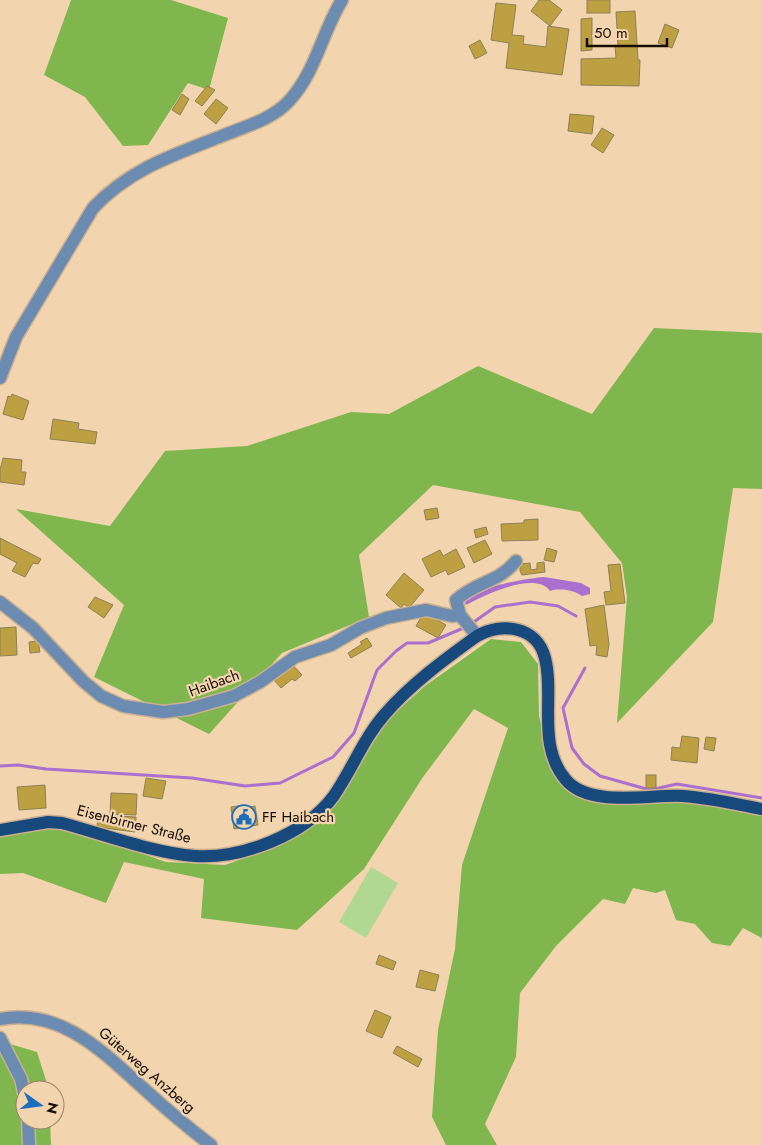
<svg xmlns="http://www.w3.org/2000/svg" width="762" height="1145" font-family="Jost,sans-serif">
	<rect width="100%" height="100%" fill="#f2d4af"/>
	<polygon fill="#b1d893" points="371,867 398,883 366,938 339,922"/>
	<g fill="#7fb64d">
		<polygon points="71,0 171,0 228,18 209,90 188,83 148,145 123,146 85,97 44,75"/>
		<polygon points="654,328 762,333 762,489 733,488 713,622 617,723 627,597 622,563 580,512 433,485 359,555 369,617 282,653 209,734 94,677 124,605 16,509 110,526 165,451 247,446 351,412 389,414 478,366 592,414"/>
		<polygon points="491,639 521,642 538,664 539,716 549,759 566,788 600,800 670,799 762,811 762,938 743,928 730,946 712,943 695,924 676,920 665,890 656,893 633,888 625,904 603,899 556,946 520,993 516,1057 485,1124 497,1145 446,1145 432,1117 438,1030 455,949 462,865 508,728 474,709 423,777 364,869 297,930 201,918 204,879 124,862 106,903 23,873 0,874 0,834 50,827 87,834 166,862 225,865 262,852 322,821 384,723 425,686"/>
		<polygon points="0,1041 37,1052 49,1090 25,1090 25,1120 50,1120 51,1145 0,1145"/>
	</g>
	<path fill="#ab70cd" d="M544 577 581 583 590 588V594L582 596C574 590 560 588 550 591 536 570 482 596 466 605L465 603C477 586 524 579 544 577Z"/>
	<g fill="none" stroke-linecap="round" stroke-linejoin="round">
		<g stroke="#ab70cd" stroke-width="3">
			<polyline points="471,624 495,607 530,602 558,606 576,616"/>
			<polyline points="585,668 563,708 572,748 584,764 600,776 650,790 677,784 762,798"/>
			<polyline points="0,766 18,765 46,769 192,778 245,786 280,783 333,757 354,733 377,670 396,651 407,643 428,643 466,627"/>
		</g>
	</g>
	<g fill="#bda041" stroke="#8d8057">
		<polygon points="539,0 549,0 562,10 550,26 531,11"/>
		<rect x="587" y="0" width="23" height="13"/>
		<polygon points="496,3 516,5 512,35 524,36 523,44 546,47 548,26 569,29 562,75 506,68 509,43 491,40"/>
		<polygon points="635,11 638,60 640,60 639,86 581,85 581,59 616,58 615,46 618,46 616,12"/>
		<polygon points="592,18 592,50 581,51 581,19"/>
		<polygon points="665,24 679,30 672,48 658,43"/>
		<polygon points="480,40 487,53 475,59 469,46"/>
		<polygon points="207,86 215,90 202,106 195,101"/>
		<polygon points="182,94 189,99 180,115 172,110"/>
		<polygon points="216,99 228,108 216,124 204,114"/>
		<polygon points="570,114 594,116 592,134 568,131"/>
		<polygon points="602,128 614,135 603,153 591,145"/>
		<polygon points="12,394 29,401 23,420 3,414 8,396 11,397"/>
		<polygon points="53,419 79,423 78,429 97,432 95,444 50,439"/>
		<polygon points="3,458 22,460 21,472 26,472 24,485 0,482 0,470"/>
		<polygon points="437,508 439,518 426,520 424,510"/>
		<polygon points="538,519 538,540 502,541 501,524 524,523 524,520"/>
		<polygon points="486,527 488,534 476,538 474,530"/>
		<polygon points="0,538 41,559 38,564 33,563 25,577 12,571 17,563 0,554"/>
		<polygon points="485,540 492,554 474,563 467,548"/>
		<polygon points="547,548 557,551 554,562 544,560"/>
		<polygon points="456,549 465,567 448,575 446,570 431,577 422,559 440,550 443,556"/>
		<polygon points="544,562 545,572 522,575 520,571 520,564 530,563 531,570 537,569 537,563"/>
		<polygon points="620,564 625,603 606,605 604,592 611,591 608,565"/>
		<polygon points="404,573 424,590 409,608 404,604 401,608 386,595"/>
		<polygon points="95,597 113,605 104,618 88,607"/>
		<polygon points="604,605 609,644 607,657 596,655 597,645 590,646 585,609"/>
		<polygon points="424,612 446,625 438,638 416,626"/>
		<polygon points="16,627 17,655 0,656 0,628"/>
		<polygon points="367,638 372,646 351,658 348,653 362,644 360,642"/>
		<polygon points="38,641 40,652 30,653 29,642"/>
		<polygon points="291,663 302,675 295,681 292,679 281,688 273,679"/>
		<polygon points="682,736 699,738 697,763 671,760 672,747 680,748"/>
		<polygon points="706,737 716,738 714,751 704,749"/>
		<rect x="646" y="775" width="10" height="13"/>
		<polygon points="146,778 166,781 162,799 143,796"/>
		<polygon points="45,785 46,808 19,810 17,787"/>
		<polygon points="111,793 137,794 136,815 110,814"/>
		<polygon points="244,805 244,808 255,806 258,825 234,829 231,807"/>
		<polygon points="98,815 136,817 135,832 97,827"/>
		<polygon points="379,955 396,962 393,970 376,964"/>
		<polygon points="420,970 439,975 435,991 416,987"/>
		<polygon points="375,1010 391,1017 382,1038 366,1031"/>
		<polygon points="397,1046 422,1059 418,1067 393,1053"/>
	</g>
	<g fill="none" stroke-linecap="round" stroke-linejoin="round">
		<g stroke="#cab090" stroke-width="15">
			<g id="minor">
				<path d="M0 378 16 337 93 208C130 169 173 155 222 136 244 127 273 119 289 101 316 72 322 32 342 0"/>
				<polyline points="0,602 33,628 83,681 101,696 123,706 163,712 188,709 234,696 260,682 295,657 331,645 360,628 386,618 426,610 452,616 460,615 477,636"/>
				<path d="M460 615 456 600C477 581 498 583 516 561"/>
				<path d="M0 1019C61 1008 102 1051 143 1088 165 1108 187 1127 211 1145"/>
				<polyline points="0,1038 21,1079 25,1097"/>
				<polyline points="28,1120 29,1145"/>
			</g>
		</g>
		<g stroke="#cab090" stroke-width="15">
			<path id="major" d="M0 830 48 822 62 823C103 834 153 853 195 856 242 859 304 835 333 797 352 770 363 739 385 714 411 684 445 659 477 636 502 622 537 626 545 658 555 697 536 745 566 780 590 808 650 794 683 796 710 798 736 804 762 809"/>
		</g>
		<use href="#minor" stroke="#6b8cb0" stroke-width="12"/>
		<use href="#major" stroke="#17497c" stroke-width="12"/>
	</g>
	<defs>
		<g id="civic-ring" transform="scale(1.25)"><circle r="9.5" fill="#f2d4af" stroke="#1d6dbc" stroke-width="1.5"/><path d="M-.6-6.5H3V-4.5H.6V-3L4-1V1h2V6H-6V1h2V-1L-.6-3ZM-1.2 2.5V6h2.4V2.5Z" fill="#1d6dbc"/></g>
	</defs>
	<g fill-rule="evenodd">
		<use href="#civic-ring" x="244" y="817"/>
	</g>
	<g text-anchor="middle" stroke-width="4.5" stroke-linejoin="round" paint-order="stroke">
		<g font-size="15" fill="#160c02" stroke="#f2d4af">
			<text transform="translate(214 683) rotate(-20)" y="5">Haibach</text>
			<text transform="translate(134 824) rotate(14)" y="5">Eisenbirner Straße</text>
			<text transform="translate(147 1070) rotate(41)" y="5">Güterweg Anzberg</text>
		</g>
		<g font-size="15" fill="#160c02" stroke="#f2d4af" text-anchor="start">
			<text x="262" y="822">FF Haibach</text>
		</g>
	</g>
	<g transform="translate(40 1105) rotate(104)"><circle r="24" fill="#f2d4af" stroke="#9a846a"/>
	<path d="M0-4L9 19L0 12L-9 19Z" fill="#1d6dbc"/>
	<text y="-8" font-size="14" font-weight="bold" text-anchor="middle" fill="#160c02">N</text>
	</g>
	<path d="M587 38v8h80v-8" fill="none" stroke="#160c02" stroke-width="2.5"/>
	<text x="594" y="38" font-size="15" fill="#160c02" stroke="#f2d4af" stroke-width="4" paint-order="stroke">50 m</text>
</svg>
